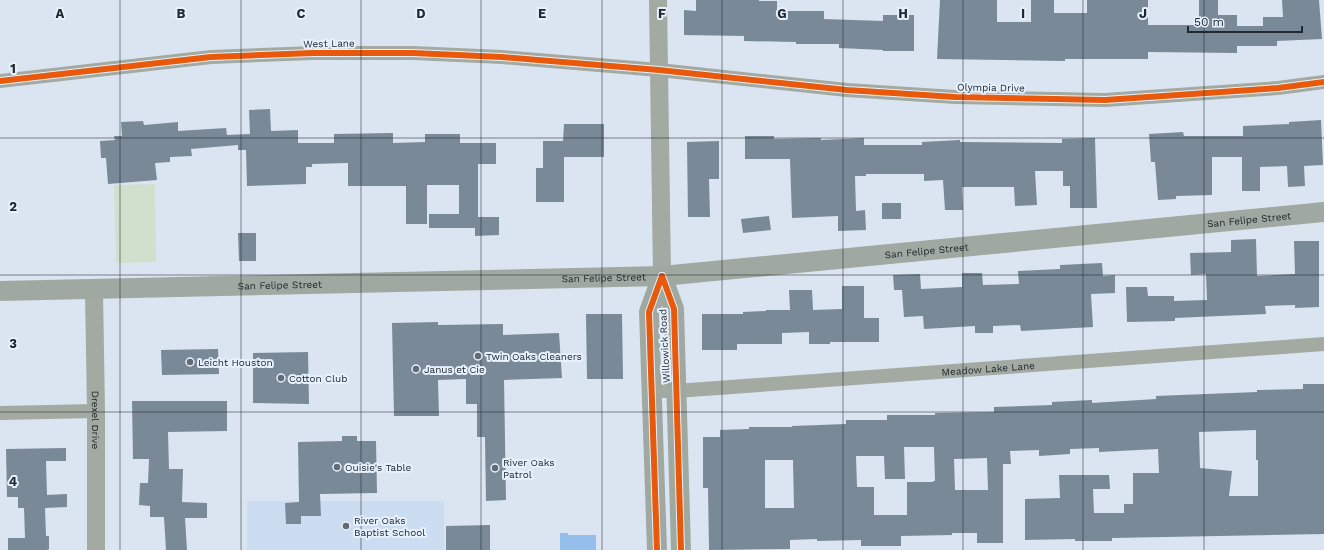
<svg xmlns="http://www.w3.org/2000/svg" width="1324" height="550" font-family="'Work Sans',sans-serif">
	<rect width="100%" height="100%" fill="#dbe5f1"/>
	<rect fill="#ccddf1" x="247" y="501" width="197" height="49"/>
	<polygon fill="#d0e0cc" points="155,184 156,262 116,263 114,185"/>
	<polygon fill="#96beeb" points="560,533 568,533 568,535 596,535 596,550 560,550"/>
	<g fill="#798998" fill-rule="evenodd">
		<polygon points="696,0 759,0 759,1 777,1 777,11 824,11 824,19 883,21 883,15 914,15 914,51 883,51 883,50 839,48 839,44 796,44 796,42 744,41 744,36 684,35 684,10 696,11"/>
		<polygon points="940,0 997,0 997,22 1031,22 1031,0 1054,0 1054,13 1087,13 1087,0 1148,0 1148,25 1199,25 1199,0 1218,0 1218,15 1237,15 1237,26 1263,26 1263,17 1283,17 1282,0 1319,0 1322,39 1277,41 1277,46 1237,46 1237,53 1148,52 1148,59 1065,59 1065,61 937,59"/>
		<polygon points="270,109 271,131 298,130 298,143 334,143 334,134 393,133 393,143 425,142 425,134 460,134 460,143 496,143 496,164 478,164 478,217 499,217 499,235 475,236 475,228 429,228 429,214 459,214 459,185 427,185 427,224 406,224 406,186 348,186 348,163 312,164 312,167 306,167 306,184 247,186 246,150 238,150 238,145 191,149 192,156 170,157 170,162 155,163 157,180 108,184 106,158 101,158 100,141 115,140 114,136 122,136 121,122 143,121 144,125 178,122 178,131 226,128 227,135 250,134 249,110"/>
		<polygon points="1321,120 1323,165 1304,166 1305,186 1288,187 1287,166 1260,167 1260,191 1242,191 1242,157 1212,157 1212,195 1176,196 1176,199 1158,200 1155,162 1151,162 1149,134 1183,132 1184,136 1243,136 1243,126 1289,124 1289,122"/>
		<polygon points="564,124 604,124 604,157 564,157 564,202 536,202 536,168 543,168 543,141 563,141"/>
		<polygon points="745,136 774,136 774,139 821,138 821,140 864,138 864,145 922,145 922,142 960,140 960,142 1062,143 1062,139 1095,138 1097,208 1070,208 1070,186 1063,186 1063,171 1035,171 1037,205 1015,206 1014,187 962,187 963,210 945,210 943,180 924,181 924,174 866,174 866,176 855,176 856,211 865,210 866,230 838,231 838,216 792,218 790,159 745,159"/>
		<polygon points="719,141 719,179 709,179 710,217 688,217 687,142"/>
		<rect x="882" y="203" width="19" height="16"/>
		<polygon points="769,216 771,230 743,233 741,219"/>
		<polygon points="238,233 256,233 256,261 239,261"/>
		<polygon points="1256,239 1257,276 1295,274 1294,241 1319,241 1319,307 1295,308 1295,305 1265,306 1266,314 1175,318 1175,321 1127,322 1126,287 1147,287 1148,296 1174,296 1174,301 1207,300 1206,274 1191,275 1190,253 1231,252 1231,240"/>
		<polygon points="1102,263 1103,276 1115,275 1115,293 1091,294 1093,327 1021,331 1020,325 993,326 993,333 975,333 975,326 924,329 923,316 904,317 902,290 894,290 893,275 920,274 921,289 962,287 962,273 982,273 983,285 1019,284 1018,271 1060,269 1060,265"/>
		<polygon points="842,286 864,286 864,318 879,318 879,342 830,342 830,344 809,344 809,332 782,333 782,344 737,344 737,350 702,350 702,314 743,314 743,312 766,311 766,310 790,310 789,290 812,290 813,310 842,309"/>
		<polygon points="586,314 622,314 623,379 587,379"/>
		<polygon points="438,322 438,325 503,324 503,335 559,333 562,378 504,380 506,500 486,501 485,437 477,437 477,404 466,404 466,379 438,380 439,416 394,416 392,323"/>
		<polygon points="218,349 219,374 162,375 161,350"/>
		<polygon points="308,352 309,404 253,403 253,353"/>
		<path d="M1303 384H1324V534L1112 538V541H1075V539L1025 540V499L1060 498 1059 475H1109L1110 489H1093L1094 513H1124V504H1133V473H1159L1158 449 1099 452V448L1070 449V454L1039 456V450L1010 451 1011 464H1003V543H977V533H952V535L901 536V546H861V540L817 541V539L790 540V549L709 550 708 488H703V437H720V430L749 429V427H792V426L846 424V420H887V415H935V413L994 412V407L1052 405V402L1092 400V403L1156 399V396L1257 392V390L1303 389ZM1256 430V460H1258V496H1229L1232 471 1200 468 1199 432ZM904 447H934L935 481H933V482H907V515H874V487H857L856 456H884L885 479H905ZM987 458 988 490H955L954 459ZM765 460H793L794 508H765Z"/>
		<polygon points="132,401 227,401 227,431 168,432 169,469 183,469 182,502 207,503 207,518 185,518 187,550 166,550 164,517 150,517 150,506 139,505 140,483 148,483 149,459 133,459"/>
		<polygon points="342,436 357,436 357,441 376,441 377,493 320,494 321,516 301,516 301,524 286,524 285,503 299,502 298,442 342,441"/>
		<polygon points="66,448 66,461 46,461 47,495 67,494 67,507 45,508 46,536 49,536 49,549 47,550 8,550 8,538 25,538 24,508 18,508 18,497 7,497 6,449"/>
		<polygon points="490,525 490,550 446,550 446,526"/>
	</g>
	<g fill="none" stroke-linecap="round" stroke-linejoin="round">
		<g stroke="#a2aaa1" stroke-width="14">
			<polyline points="0,81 211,57 313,53 413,53 502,57 659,70 847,90 955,97 1105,100 1278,88 1324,82"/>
			<path id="s1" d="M652 391H676L1324 344"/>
			<polyline points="0,413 96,411"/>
		</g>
		<g stroke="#a2aaa1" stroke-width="18">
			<polyline points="658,0 662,276"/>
			<path id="s2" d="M94 290 96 411V550"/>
		</g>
		<g stroke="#a0a9a1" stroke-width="20">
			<polyline points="662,276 674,309 681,550"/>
			<path id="s3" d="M0 291 662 276 1324 212"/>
			<polyline points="657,550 649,312 662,276"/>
		</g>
		<g stroke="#e6f1fd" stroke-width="8">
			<g id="cycleway">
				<polyline points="0,81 211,57 313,53 413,53 502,57 659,70 847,90 955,97 1105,100 1278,88 1324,82"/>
				<polyline points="662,276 674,309 681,550"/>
				<polyline points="657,550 649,312 662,276"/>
			</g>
		</g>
		<use href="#cycleway" stroke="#e8590c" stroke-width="6"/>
	</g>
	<path fill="none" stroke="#21282f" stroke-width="1" stroke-opacity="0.55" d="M120 0V550M241 0V550M361 0V550M481 0V550M602 0V550M722 0V550M843 0V550M963 0V550M1083 0V550M1204 0V550M0 138H1324M0 275H1324M0 412H1324"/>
	<g fill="#626a73" stroke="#e6f1fd" stroke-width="1.5">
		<circle cx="478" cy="356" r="4"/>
		<circle cx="190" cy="362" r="4"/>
		<circle cx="416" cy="369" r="4"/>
		<circle cx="281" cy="378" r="4"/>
		<circle cx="337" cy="467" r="4"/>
		<circle cx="495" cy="468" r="4"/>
		<circle cx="346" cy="526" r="4"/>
	</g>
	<g text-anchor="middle" stroke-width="4" stroke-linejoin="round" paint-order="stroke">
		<g font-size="10" fill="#21282f" stroke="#e6f1fd">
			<text transform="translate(329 43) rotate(-1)" y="4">West Lane</text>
			<text transform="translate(991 87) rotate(1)" y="4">Olympia Drive</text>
			<text dy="4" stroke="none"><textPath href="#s3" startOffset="1252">San Felipe Street</textPath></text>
			<text dy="4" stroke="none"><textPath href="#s3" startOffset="928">San Felipe Street</textPath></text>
			<text dy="4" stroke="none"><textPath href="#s3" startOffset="604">San Felipe Street</textPath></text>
			<text dy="4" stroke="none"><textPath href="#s3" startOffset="280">San Felipe Street</textPath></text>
			<text transform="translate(664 346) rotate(-93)" y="4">Willowick Road</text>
			<text dy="4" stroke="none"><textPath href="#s1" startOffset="337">Meadow Lake Lane</textPath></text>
			<text dy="4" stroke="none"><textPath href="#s2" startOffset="130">Drexel Drive</textPath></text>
		</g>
		<g font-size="10" fill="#21282f" stroke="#e6f1fd" text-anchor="start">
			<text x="486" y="360">Twin Oaks Cleaners</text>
			<text x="198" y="366">Leicht Houston</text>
			<text x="424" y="373">Janus et Cie</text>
			<text x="289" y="382">Cotton Club</text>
			<text x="503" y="466">River Oaks<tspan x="503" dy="12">Patrol</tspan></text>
			<text x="345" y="471">Ouisie's Table</text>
			<text x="354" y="524">River Oaks<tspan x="354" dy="12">Baptist School</tspan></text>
		</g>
	</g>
	<g font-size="13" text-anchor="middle" font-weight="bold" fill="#21282f" stroke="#e6f1fd" stroke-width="4" stroke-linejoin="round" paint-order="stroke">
		<text x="60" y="18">A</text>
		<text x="181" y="18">B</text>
		<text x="301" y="18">C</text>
		<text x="421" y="18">D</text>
		<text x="542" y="18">E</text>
		<text x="662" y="18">F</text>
		<text x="782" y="18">G</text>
		<text x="903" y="18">H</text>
		<text x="1023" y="18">I</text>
		<text x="1143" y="18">J</text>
		<text x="13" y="73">1</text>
		<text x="13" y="211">2</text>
		<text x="13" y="348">3</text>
		<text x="13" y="486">4</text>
	</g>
	<path d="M1188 26v6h114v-6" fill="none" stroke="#21282f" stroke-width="2"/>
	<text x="1194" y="26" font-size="12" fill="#21282f" stroke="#e6f1fd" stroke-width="3" paint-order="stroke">50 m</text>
</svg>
